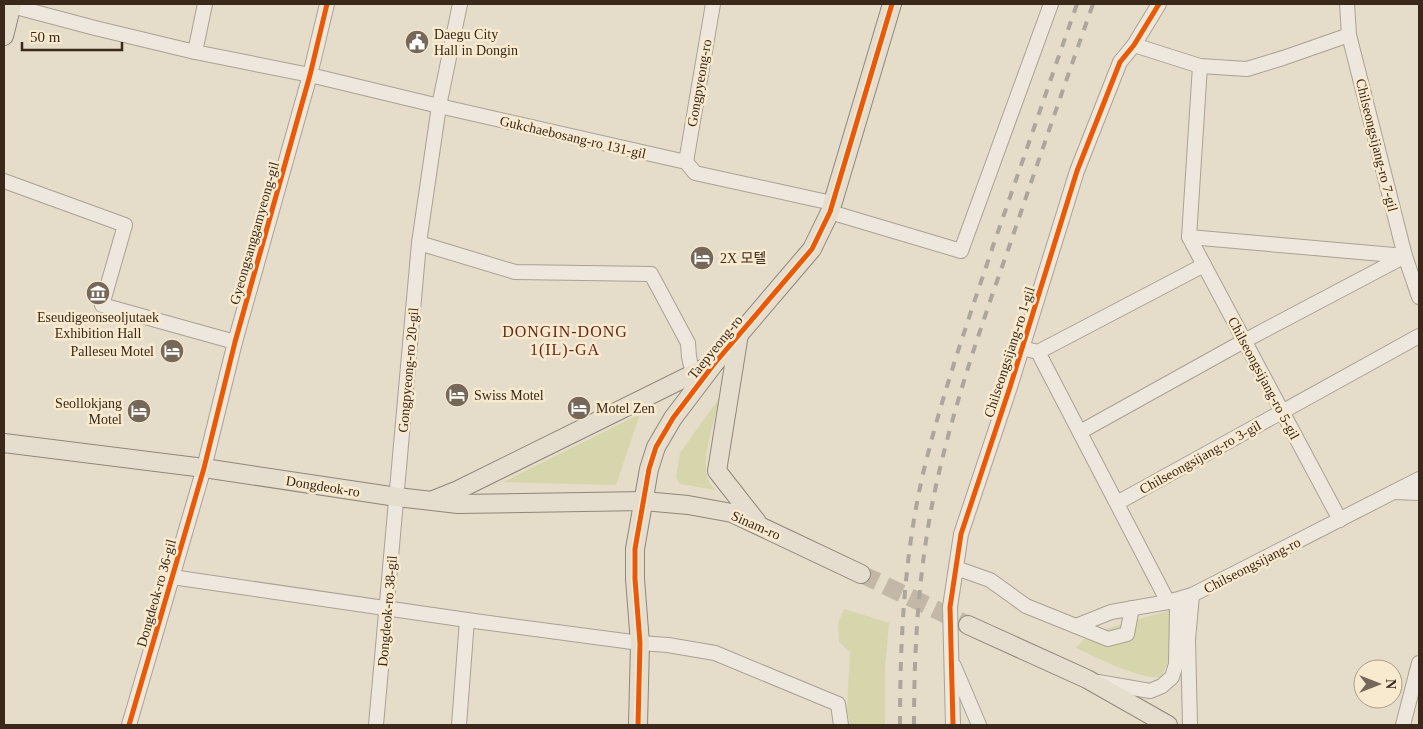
<svg xmlns="http://www.w3.org/2000/svg" width="1423" height="729" font-family="'Times New Roman','Noto Sans KR',serif">
	<rect width="100%" height="100%" fill="#e5dcca"/>
	<g fill="#d7d5ab">
		<path d="M720 397C715 419 702 455 707 476 708 482 712 486 716 490L680 484 676 478 680 453Z"/>
		<polygon points="640,414 616,485 503,482"/>
		<path d="M1177 608 1169 660 1161 678C1131 676 1103 660 1076 648L1089 634Z"/>
		<polygon points="844,609 889,623 885,669 885,725 850,725 847,711 850,652 839,642 838,623"/>
	</g>
	<g fill="none" stroke-linecap="round" stroke-linejoin="round">
		<polyline stroke="#c3b8a7" stroke-width="18" stroke-dasharray="18 9" stroke-linecap="butt" points="861,574 968,625"/>
		<g stroke="#aaa194" stroke-width="16">
			<g id="minor">
				<polyline points="205,4 195,52 310,75 439,106 686,162 695,173 832,203"/>
				<polyline points="1347,4 1349,35 1405,256 1419,297"/>
				<polyline points="12,6 95,28 195,52"/>
				<polyline points="1134,45 1200,66 1247,69 1283,58 1349,35"/>
				<polyline points="1200,66 1189,237 1340,520"/>
				<polyline points="686,162 713,4"/>
				<polyline points="4,181 125,225 102,305 235,342"/>
				<polyline points="830,212 961,251 1051,4"/>
				<polyline points="1189,237 1405,256"/>
				<polyline points="419,243 515,272 651,274 688,343 689,357 693,374"/>
				<polyline points="1022,348 1038,352 1168,602"/>
				<polyline points="1038,352 1204,265"/>
				<polyline points="1080,432 1244,341 1405,256"/>
				<polyline points="1394,492 1419,493"/>
				<polyline points="1117,503 1419,336"/>
				<polyline points="956,568 990,580 1026,606 1108,639 1127,634 1132,608"/>
				<polyline points="172,577 467,620 640,643 668,645 715,653 838,704 841,725"/>
				<polyline points="1076,626 1111,612 1168,602 1192,595 1419,479"/>
				<polyline points="954,666 979,725"/>
				<polyline points="1098,682 1150,691 1162,686 1172,677 1176,664 1177,608 1190,597"/>
				<polyline points="129,725 204,468 235,342 310,75 327,4"/>
				<polyline points="376,725 419,243 439,106 460,4"/>
				<polyline points="459,725 467,620"/>
				<polyline points="953,725 950,607 961,534 1010,387 1077,171 1120,62 1134,45 1159,4"/>
				<polyline points="1190,725 1188,640 1192,595"/>
				<polyline points="1403,725 1419,663"/>
			</g>
		</g>
		<g stroke="#90867a" stroke-width="20">
			<g id="major">
				<polyline points="4,36 12,4"/>
				<polyline points="739,334 717,471 757,522"/>
				<polyline points="4,443 204,468 397,497 458,504 644,501 688,505 732,513 861,574"/>
				<polyline points="433,500 458,490 711,365"/>
				<polyline points="968,625 1087,679 1168,725"/>
				<polyline points="638,725 640,643 635,579 635,549 649,469 656,447 673,418 714,364 812,249 830,212 892,4"/>
			</g>
		</g>
		<use href="#minor" stroke="#ede7dd" stroke-width="14"/>
		<use href="#major" stroke="#e5ddcd" stroke-width="18"/>
		<g stroke="#aca69d" stroke-width="4" stroke-dasharray="9 9" stroke-linecap="butt">
			<path d="M900 725C900 642 904 559 922 478 941 397 968 321 994 243 1022 163 1049 84 1077 4"/>
			<path d="M914 725C914 643 919 562 937 481 955 402 981 326 1008 250 1036 168 1064 86 1093 4"/>
		</g>
		<g stroke="#f8eacf" stroke-width="8">
			<g id="cycleway">
				<polyline points="129,725 204,468 235,342 310,75 327,4"/>
				<polyline points="638,725 640,643 635,579 635,549 649,469 656,447 673,418 714,364 812,249 830,212 892,4"/>
				<polyline points="953,725 950,607 961,534 1010,387 1077,171 1120,62 1134,45 1159,4"/>
			</g>
		</g>
		<use href="#cycleway" stroke="#e8590c" stroke-width="5"/>
	</g>
	<defs>
		<g id="civic-disc" transform="scale(1.25)"><circle r="9.5" fill="#766858" stroke="#f8eacf"/><path d="M-.6-6.5H3V-4.5H.6V-3L4-1V1h2V6H-6V1h2V-1L-.6-3ZM-1.2 2.5V6h2.4V2.5Z" fill="#fff"/></g>
		<g id="hotel-disc" transform="scale(1.25)"><circle r="9.5" fill="#766858" stroke="#f8eacf"/><path d="M-6-4.5h1.5V1H6V5H4.5V3h-9V5H-6ZM-4 0a1.8 1.8 0 1 1 3.6 0ZM.5 0V-2.5h3Q6-2.5 6 0Z" fill="#fff"/></g>
		<g id="museum-disc" transform="scale(1.25)"><circle r="9.5" fill="#766858" stroke="#f8eacf"/><path d="M0-6L6-3V-2H-6V-3ZM-5-1h2V3h-2ZM-1-1h2V3h-2ZM3-1h2V3H3ZM-6 4H6V6H-6Z" fill="#fff"/></g>
	</defs>
	<g fill-rule="evenodd">
		<use href="#civic-disc" x="417" y="42"/>
		<use href="#hotel-disc" x="702" y="258"/>
		<use href="#museum-disc" x="98" y="293"/>
		<use href="#hotel-disc" x="172" y="351"/>
		<use href="#hotel-disc" x="457" y="395"/>
		<use href="#hotel-disc" x="579" y="408"/>
		<use href="#hotel-disc" x="139" y="411"/>
	</g>
	<g text-anchor="middle" stroke-width="5" stroke-linejoin="round" paint-order="stroke">
		<g font-size="14" fill="#3a291b" stroke="#f8eacf" text-anchor="start">
			<text x="434" y="39">Daegu City<tspan x="434" dy="16">Hall in Dongin</tspan></text>
			<text x="720" y="263">2X 모텔</text>
			<text x="98" y="322" text-anchor="middle">Eseudigeonseoljutaek<tspan x="98" dy="16">Exhibition Hall</tspan></text>
			<text x="154" y="356" text-anchor="end">Palleseu Motel</text>
			<text x="474" y="400">Swiss Motel</text>
			<text x="122" y="408" text-anchor="end">Seollokjang<tspan x="122" dy="16">Motel</tspan></text>
			<text x="596" y="413">Motel Zen</text>
		</g>
		<g font-size="14" fill="#3a291b" stroke="#f8eacf">
			<text transform="translate(699 83) rotate(-80)" y="5">Gongpyeong-ro</text>
			<text transform="translate(573 137) rotate(13)" y="5">Gukchaebosang-ro 131-gil</text>
			<text transform="translate(1377 145) rotate(76)" y="5">Chilseongsijang-ro 7-gil</text>
			<text transform="translate(254 233) rotate(-74)" y="5">Gyeongsanggamyeong-gil</text>
			<text transform="translate(715 347) rotate(-51)" y="5">Taepyeong-ro</text>
			<text transform="translate(1009 352) rotate(-72)" y="5">Chilseongsijang-ro 1-gil</text>
			<text transform="translate(408 370) rotate(-85)" y="5">Gongpyeong-ro 20-gil</text>
			<text transform="translate(1264 378) rotate(62)" y="5">Chilseongsijang-ro 5-gil</text>
			<text transform="translate(1200 457) rotate(-29)" y="5">Chilseongsijang-ro 3-gil</text>
			<text transform="translate(323 486) rotate(9)" y="5">Dongdeok-ro</text>
			<text transform="translate(756 525) rotate(24)" y="5">Sinam-ro</text>
			<text transform="translate(1252 565) rotate(-27)" y="5">Chilseongsijang-ro</text>
			<text transform="translate(156 593) rotate(-74)" y="5">Dongdeok-ro 36-gil</text>
			<text transform="translate(387 611) rotate(-85)" y="5">Dongdeok-ro 38-gil</text>
		</g>
		<g font-size="16" letter-spacing="1" fill="#6a2517" stroke="#f8eacf">
			<text x="565" y="337">DONGIN-DONG<tspan x="565" dy="18">1(IL)-GA</tspan></text>
		</g>
	</g>
	<rect width="1423" height="729" fill="none" stroke="#3a291b" stroke-width="10"/>
	<g transform="translate(1378 684) rotate(90)"><circle r="24" fill="#f8eacf" stroke="#ac9d87"/>
	<path d="M0-4L9 19L0 12L-9 19Z" fill="#766858"/>
	<text y="-8" font-size="14" font-weight="bold" text-anchor="middle" fill="#3a291b">N</text>
	</g>
	<path d="M22 42v8h100v-8" fill="none" stroke="#3a291b" stroke-width="2.5"/>
	<text x="30" y="42" font-size="15" fill="#3a291b" stroke="#f8eacf" stroke-width="4" paint-order="stroke">50 m</text>
</svg>
